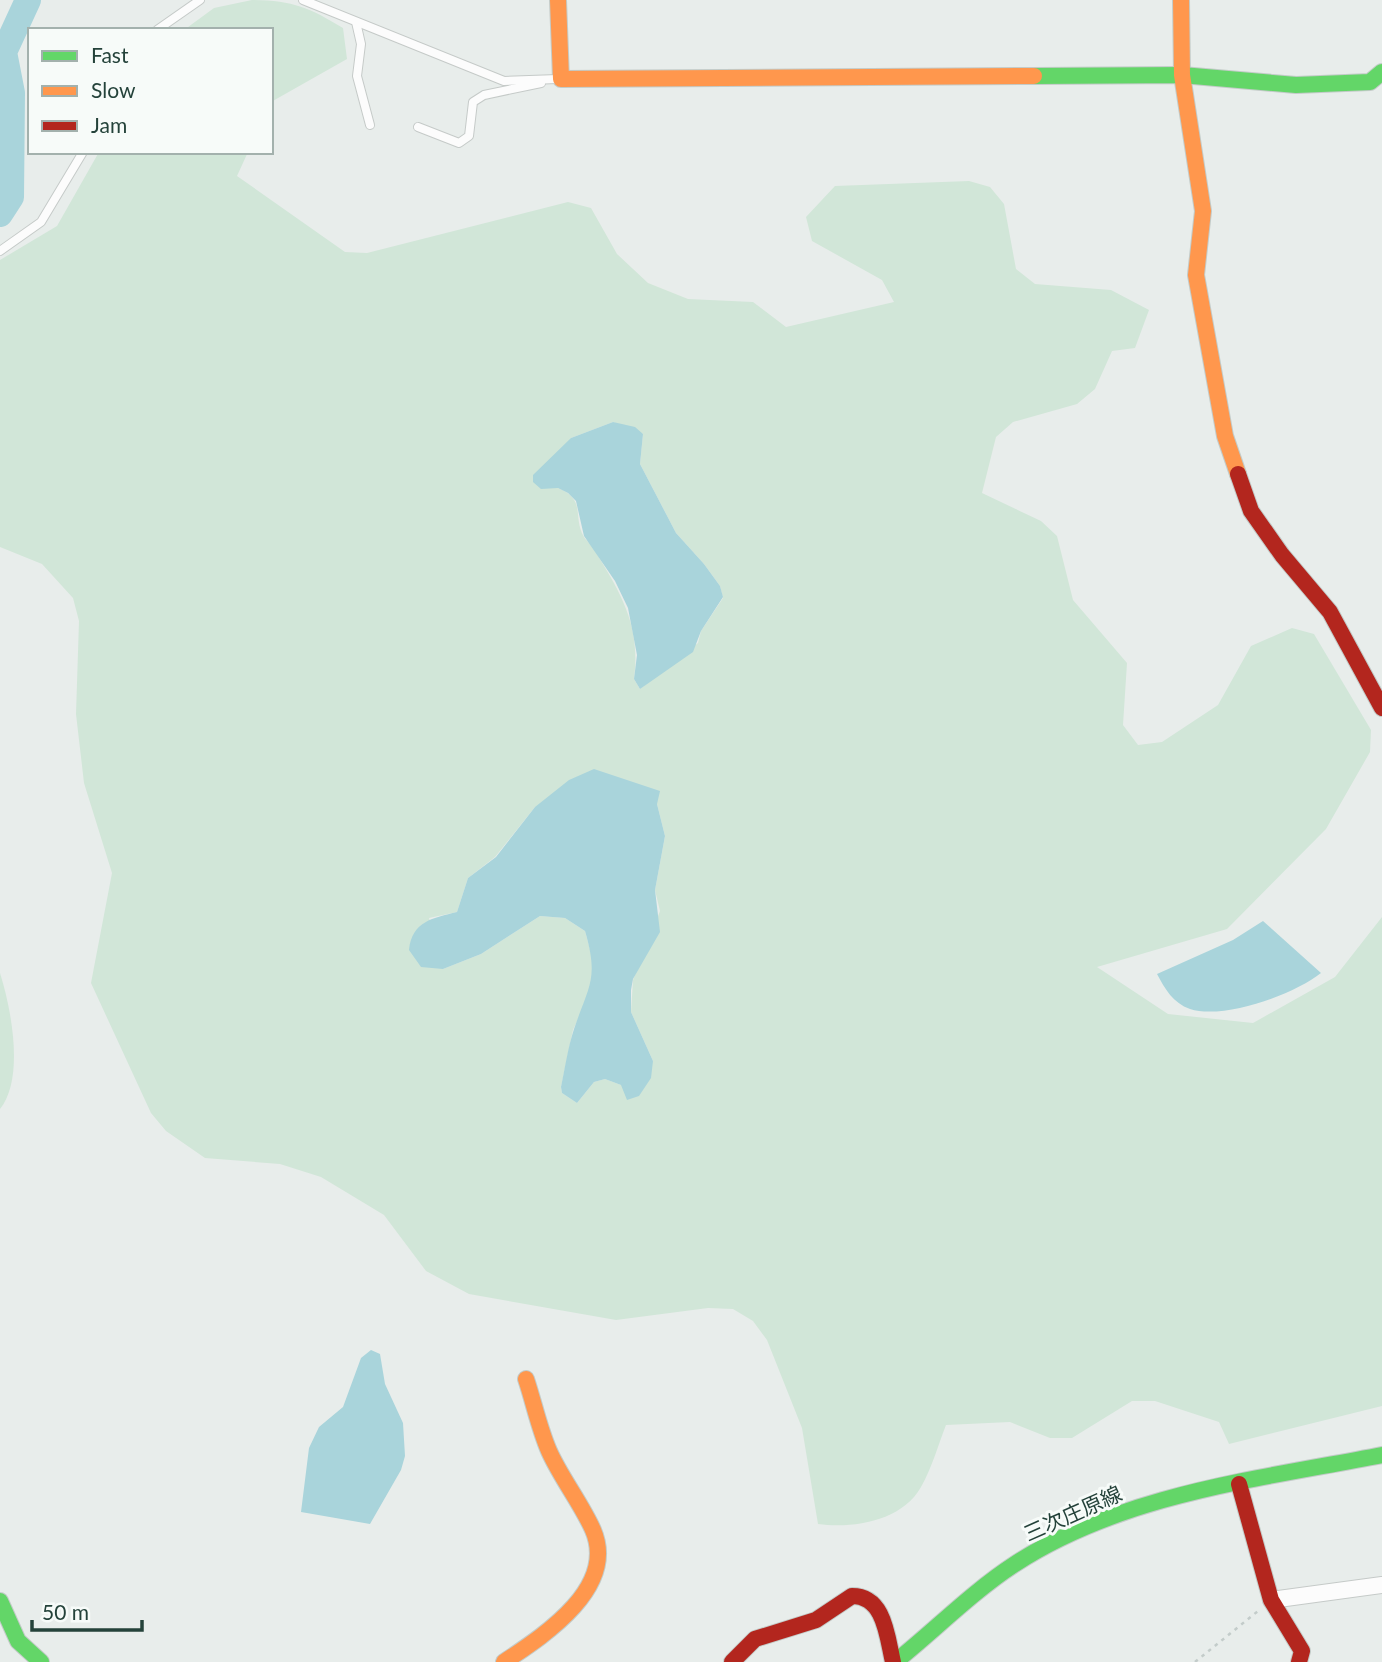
<svg xmlns="http://www.w3.org/2000/svg" width="1382" height="1662" font-family="Lato,'Noto Sans JP',sans-serif">
	<rect width="100%" height="100%" fill="#e8edeb"/>
	<g fill="#d1e6d8" fill-rule="evenodd">
		<path d="M252 0C292 0 310 8 343 28L347 59 271 102V30H184L214 8Z"/>
		<polygon points="0,115 12,180 0,203"/>
		<path d="M99 152H248L237 176 345 252 367 253 568 202 591 208 617 254 648 283 688 299 753 302 786 327 894 302 882 280 812 241 806 217 835 186 969 181 990 187 1004 204 1016 269 1035 284 1111 290 1149 310 1135 348 1112 351 1095 389 1077 404 1013 422 996 437 982 493 1041 521 1057 536 1073 600 1127 663 1123 725 1138 745 1162 742 1218 705 1251 646 1292 628 1314 634 1371 730 1370 752 1326 829 1227 929 1097 967 1168 1014 1253 1023 1335 977 1382 917V1406L1229 1444 1219 1422 1155 1401H1132L1072 1438H1050L1010 1422 946 1425C938 1445 932 1468 921 1487 902 1521 853 1529 818 1524L802 1428 767 1340 753 1321 733 1309 708 1308 616 1320 469 1294 426 1271 384 1215 321 1177 280 1164 205 1158 166 1131 151 1113 91 983 112 873 84 783 76 714 79 621 73 598 42 564 0 547V260L57 226ZM613 422 643 434 640 464 676 533 704 564 720 586 723 598 701 631 698 643 640 689 634 679C641 625 621 594 594 549 592 544 586 541 584 537 572 516 587 500 558 488L571 438ZM657 804 665 836 655 890 660 911 633 980 631 1012 653 1061 621 1085 605 1079 594 1082 577 1103 562 1093 561 1087 573 1030 589 995 594 964 585 931 565 918 540 916 481 954 443 969 429 918 457 912 468 878 495 857 535 807Z"/>
		<path d="M0 973C11 1008 25 1078 0 1109Z"/>
	</g>
	<g fill="#a9d4db">
		<polygon points="613,422 635,427 643,434 640,464 676,533 704,564 720,586 723,597 701,631 693,652 640,689 634,679 637,655 628,608 615,581 584,536 576,501 568,493 558,488 541,489 533,482 533,475 571,438"/>
		<path d="M594 769 660 791 657 804 665 836 655 890 660 932 633 979 631 990V1012L653 1061 651 1078 639 1096 627 1100 621 1085 605 1079 594 1082 577 1103 562 1093 561 1087C565 1068 568 1047 574 1029 589 985 599 979 585 931L565 918 540 916 481 954 443 969 421 967 409 950C412 921 433 918 457 912L468 878 496 857 535 807 569 780Z"/>
		<path d="M1263 921 1321 973C1295 994 1224 1020 1190 1009 1173 1003 1165 989 1157 974L1233 940Z"/>
		<polygon points="371,1350 380,1354 385,1384 403,1423 405,1456 401,1470 370,1524 301,1512 309,1448 319,1427 343,1407 361,1358"/>
	</g>
	<g fill="none" stroke-linecap="round" stroke-linejoin="round">
		<polyline stroke="#a9d4db" stroke-width="26" points="0,214 11,197 12,93 4,52 28,0"/>
		<g stroke="#c5cac8" stroke-width="10">
			<g id="lane">
				<polyline points="303,0 504,81 558,79"/>
				<polyline points="356,22 361,44 357,76 370,125"/>
				<polyline points="157,30 200,0"/>
				<polyline points="418,127 459,143 469,136 473,102 484,95 541,83"/>
				<polyline points="0,251 41,222 83,152"/>
			</g>
		</g>
		<g stroke="#c5cac8" stroke-width="18">
			<polyline id="street" points="1271,1600 1382,1585"/>
		</g>
		<g stroke="#c3cbc8" stroke-width="18">
			<g id="fast">
				<polyline points="1034,76 1182,75 1296,85 1370,82 1382,72"/>
				<polyline points="0,1601 18,1641 41,1662"/>
				<path d="M895 1662C935 1630 972 1592 1015 1564 1122 1494 1259 1479 1382 1455"/>
			</g>
		</g>
		<g stroke="#c3cbc8" stroke-width="18">
			<g id="slow">
				<polyline points="558,0 561,79 1034,76"/>
				<polyline points="1181,0 1182,75 1203,211 1196,275 1225,436 1238,474"/>
				<path d="M504 1662C543 1636 618 1588 593 1530 581 1503 561 1478 549 1451 539 1428 534 1403 526 1379"/>
			</g>
		</g>
		<g stroke="#c3cbc8" stroke-width="18">
			<g id="jam">
				<polyline points="1238,474 1251,511 1282,555 1330,612 1382,708"/>
				<polyline points="1239,1484 1271,1600 1302,1651 1299,1662"/>
				<path d="M732 1662 755 1639 816 1620 852 1596C885 1596 887 1637 893 1662"/>
			</g>
		</g>
		<polyline stroke="#c3ccca" stroke-width="2.5" stroke-dasharray="3.5 5" stroke-linecap="butt" points="1195,1662 1258,1611"/>
		<use href="#lane" stroke="#fcfcfc" stroke-width="8"/>
		<use href="#street" stroke="#fcfcfc" stroke-width="16"/>
		<use href="#fast" stroke="#63d668" stroke-width="16"/>
		<use href="#slow" stroke="#ff974d" stroke-width="16"/>
		<use href="#jam" stroke="#b3261e" stroke-width="16"/>
	</g>
	<g text-anchor="middle" stroke-width="6" stroke-linejoin="round" paint-order="stroke">
		<g font-size="21" fill="#24423a" stroke="#f7fbf9">
			<text transform="translate(1073 1514) rotate(-24)" y="7">三次庄原線</text>
		</g>
	</g>
	<rect x="28" y="28" width="245" height="126" fill="#f7fbf9" stroke="#a3b1ad" stroke-width="2"/>
	<rect x="42" y="51" width="35" height="10" fill="#63d668" stroke="#a3b1ad" stroke-width="2"/>
	<text x="91" y="63" font-size="21" fill="#24423a">Fast</text>
	<rect x="42" y="86" width="35" height="10" fill="#ff974d" stroke="#a3b1ad" stroke-width="2"/>
	<text x="91" y="98" font-size="21" fill="#24423a">Slow</text>
	<rect x="42" y="121" width="35" height="10" fill="#b3261e" stroke="#a3b1ad" stroke-width="2"/>
	<text x="91" y="133" font-size="21" fill="#24423a">Jam</text>
	<path d="M32 1620v10h110v-10" fill="none" stroke="#24423a" stroke-width="3.5"/>
	<text x="42" y="1620" font-size="21" fill="#24423a" stroke="#f7fbf9" stroke-width="5" paint-order="stroke">50 m</text>
</svg>
